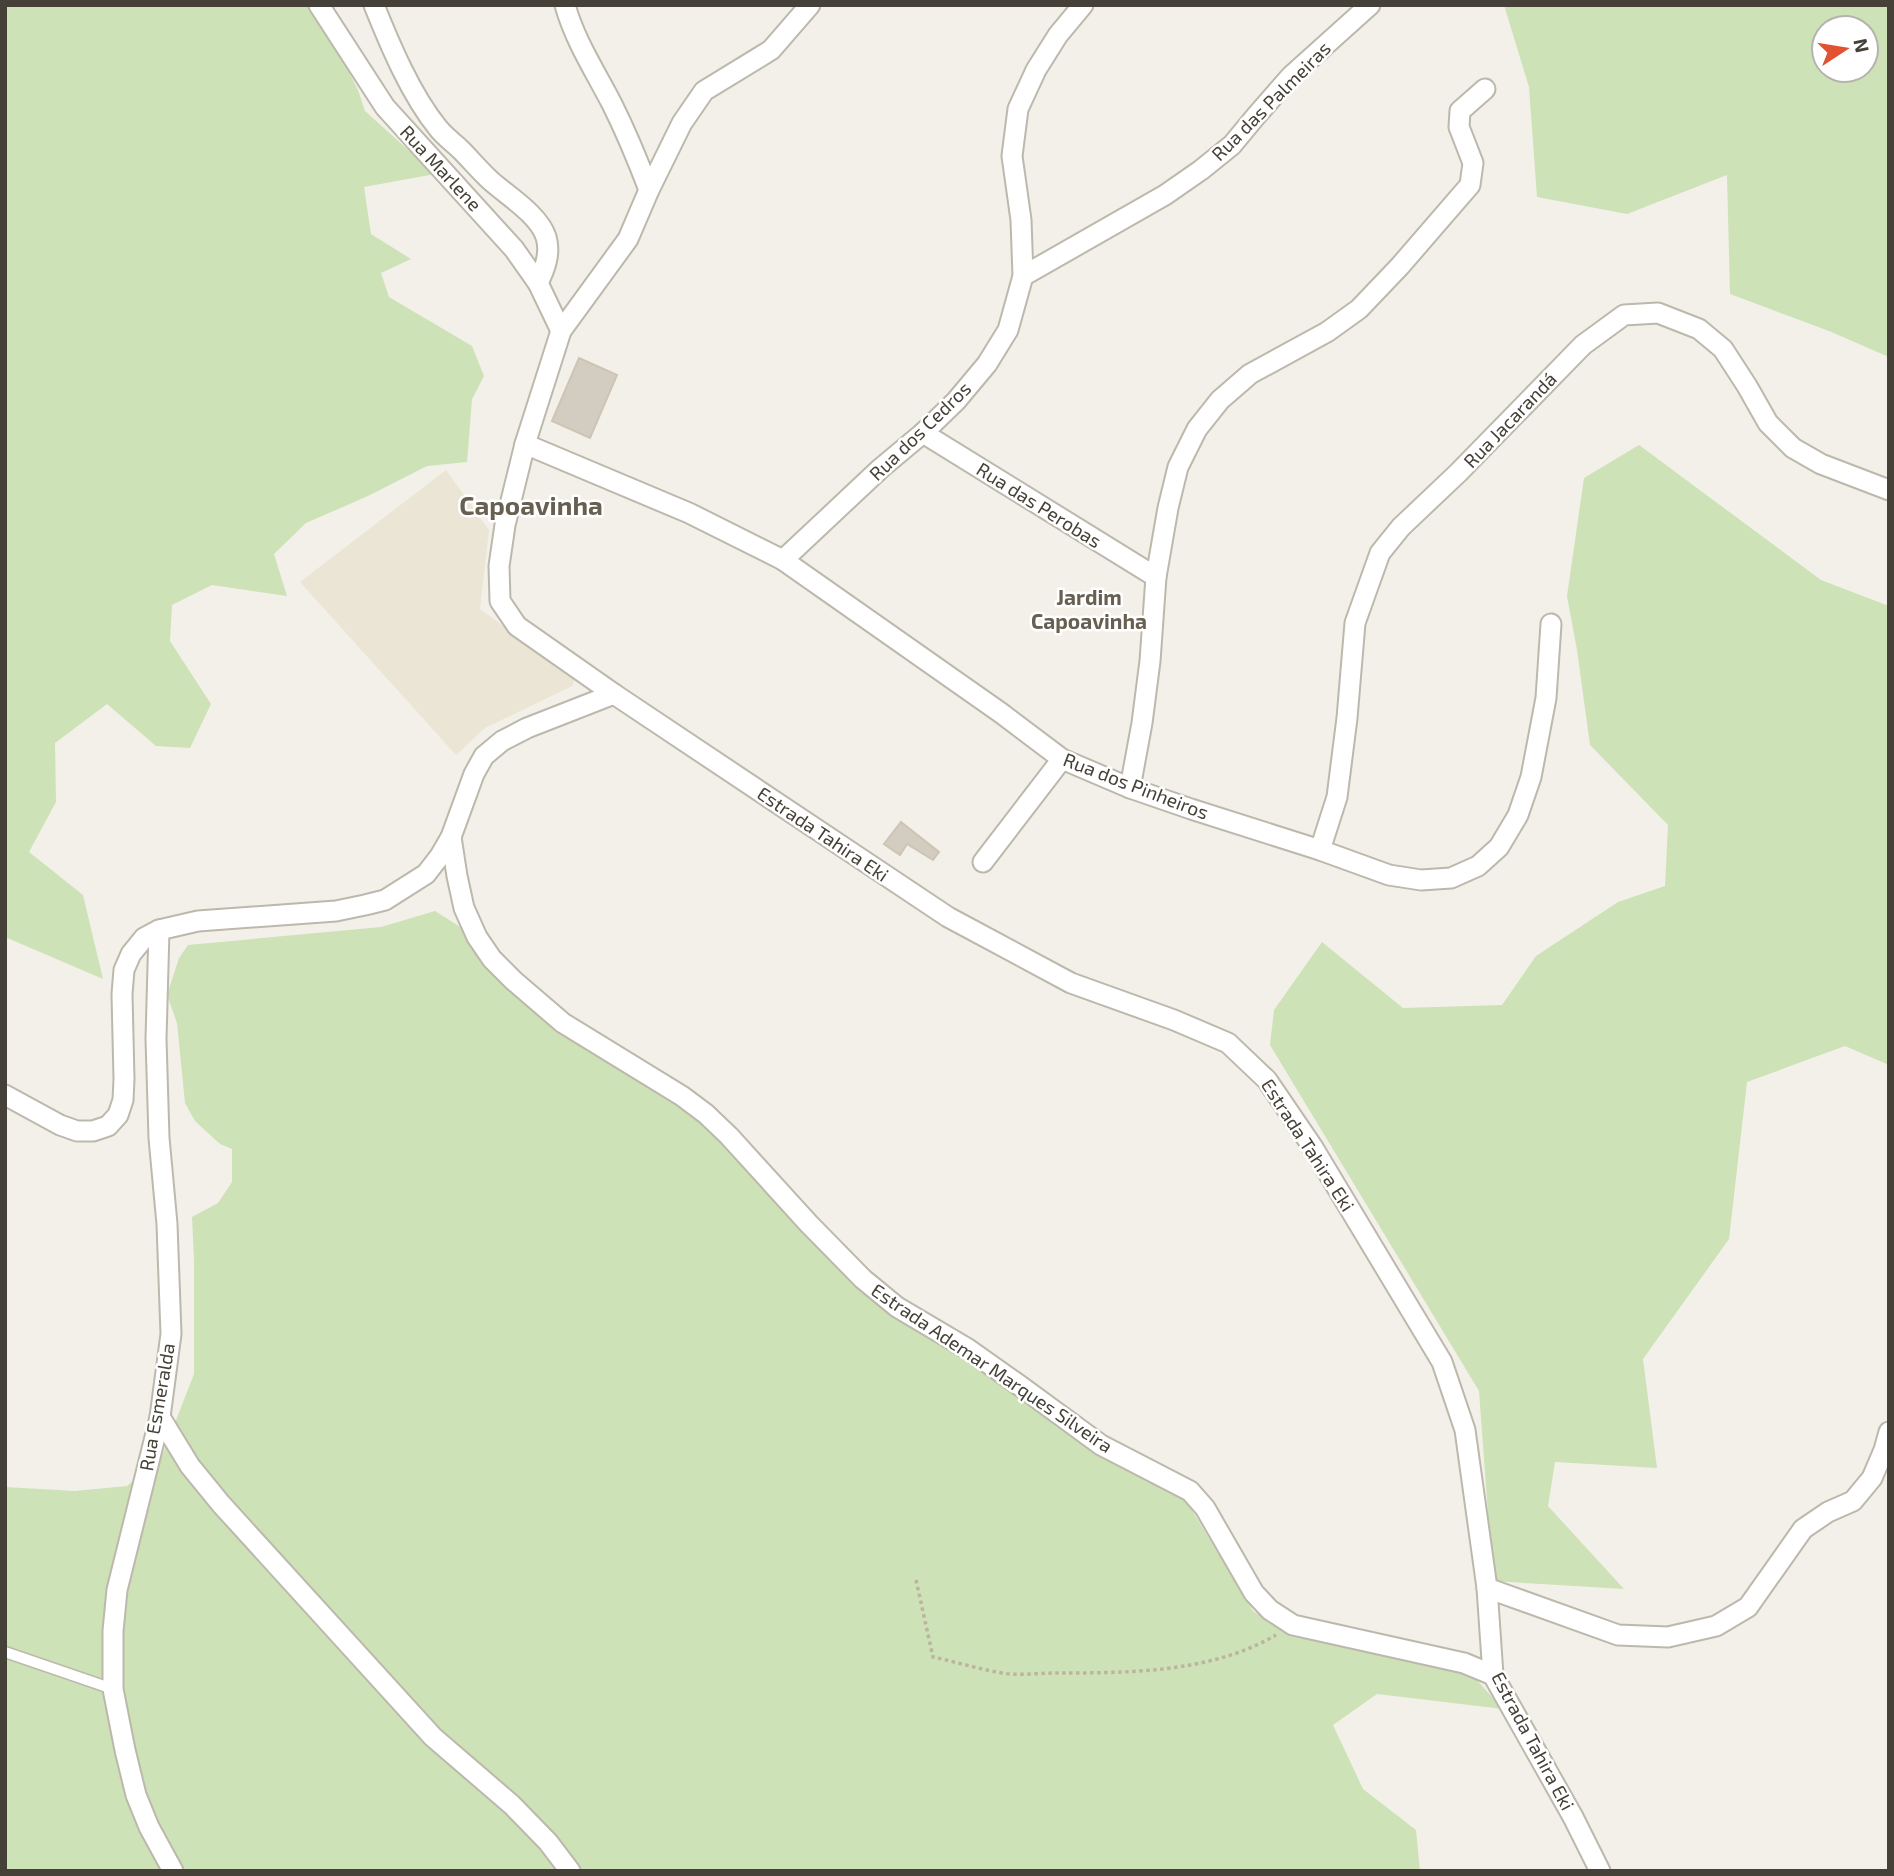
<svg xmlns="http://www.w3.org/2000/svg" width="1894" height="1876" font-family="'Exo 2',sans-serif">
	<rect width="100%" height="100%" fill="#f3f0e9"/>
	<polygon fill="#eae5d4" points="446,470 489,530 480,609 575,679 572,686 485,728 456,755 300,582"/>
	<g fill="#cde2b6" fill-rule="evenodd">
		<polygon points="5,5 307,5 335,44 358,90 365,111 435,174 364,187 371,234 411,259 381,273 389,297 472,346 484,376 472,399 467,462 427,466 368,496 306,523 274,554 287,596 212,585 172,605 170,641 211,704 190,748 156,746 107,704 55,743 56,802 29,852 83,895 103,979 5,937"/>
		<path d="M1504 5H1889V357L1829 331 1730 294 1727 175 1627 214 1537 197 1529 87ZM1824 28H1866V70H1824Z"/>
		<polygon points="1639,445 1821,580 1889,606 1889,1065 1845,1046 1747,1082 1729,1239 1643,1359 1657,1468 1555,1462 1548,1506 1624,1589 1493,1581 1479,1391 1270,1045 1274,1010 1322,942 1403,1008 1502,1005 1536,956 1618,902 1665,886 1668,825 1590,745 1577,650 1567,596 1584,478"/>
		<polygon points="435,911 462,928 515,988 707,1120 776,1201 1010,1385 1184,1497 1253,1611 1292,1637 1350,1646 1474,1677 1503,1709 1377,1694 1333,1725 1363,1789 1416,1830 1420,1871 5,1871 5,1487 75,1491 127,1486 162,1456 194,1374 194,1259 192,1217 218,1203 232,1182 232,1149 220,1144 195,1121 185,1103 177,1023 167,995 179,958 188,945 381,927"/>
	</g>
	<g fill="#d3ccc0" stroke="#cdc4b4" stroke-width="2">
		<polygon points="579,358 617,375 590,438 552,421"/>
		<polygon points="901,822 939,852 933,860 907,844 900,855 884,844"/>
	</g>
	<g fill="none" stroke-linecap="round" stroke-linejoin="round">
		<g stroke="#bdb8ac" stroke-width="13">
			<polyline id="lane" points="5,1652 113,1689"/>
		</g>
		<g stroke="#bdb8ac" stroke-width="23">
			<g id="street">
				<polyline points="319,5 385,107 514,249 538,283 561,331"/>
				<path d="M374 5C390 45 411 95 438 128 444 136 454 143 461 150 471 160 480 171 491 181 508 196 539 215 546 237 551 253 545 269 538 283"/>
				<path d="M565 5C575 41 595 71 612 104 626 132 638 161 649 190"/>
				<polyline points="810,5 771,50 704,91 682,123 649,190 628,239 561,331 525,444 505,525 499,566 500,601 517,626 614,694 948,917 1071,983 1174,1020 1228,1043 1267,1080 1312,1146 1442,1362 1465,1430 1487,1588 1493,1675 1573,1817 1600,1871"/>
				<polyline points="1023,276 1165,195 1201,170 1232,145 1256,116 1291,76 1370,5"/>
				<polyline points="923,433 1156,577"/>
				<polyline points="525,444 689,513 783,560 1001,713 1062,759 1130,788 1191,809 1320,850 1389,875 1421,880 1451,878 1478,866 1499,847 1518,815 1531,777 1546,698 1551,624"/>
				<polyline points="783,560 881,468 923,433 956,401 987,364 1008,330 1023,276 1021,220 1012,156 1018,109 1036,70 1058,35 1083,5"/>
				<polyline points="1130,788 1142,723 1150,661 1156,577 1168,508 1178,467 1197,429 1220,400 1250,374 1327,332 1359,309 1400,266 1470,185 1473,163 1459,127 1460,111 1485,89"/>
				<polyline points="451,837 457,876 464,908 477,937 492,959 514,981 563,1023 682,1096 706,1114 729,1136 809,1224 863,1279 897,1307 968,1349 1019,1385 1101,1445 1190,1491 1205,1508 1254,1593 1270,1610 1293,1625 1464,1663 1493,1675"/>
				<polyline points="1320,850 1337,797 1347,718 1355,623 1380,553 1401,527 1458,473 1583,345 1624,315 1658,313 1699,329 1723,349 1747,386 1768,423 1793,448 1821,464 1889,490"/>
				<polyline points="983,862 1062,759"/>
				<polyline points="159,930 156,1039 159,1138 167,1224 171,1334 160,1417 117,1590 113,1631 113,1689 125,1750 136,1795 149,1827 173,1871"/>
				<polyline points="5,1095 60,1125 77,1131 93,1131 108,1126 118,1115 123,1100 124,1079 122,994 124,970 131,954 144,938 159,930 198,921 336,911 365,905 385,900 426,874 440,856 451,837 474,774 484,756 502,741 527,728 614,694"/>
				<polyline points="160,1417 190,1466 221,1504 433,1737 512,1805 548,1842 570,1871"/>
				<polyline points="1487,1588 1618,1635 1668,1637 1716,1626 1748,1607 1803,1529 1828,1512 1853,1501 1872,1478 1884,1450 1889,1432"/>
			</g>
		</g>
		<path stroke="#bdb49f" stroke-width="3.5" stroke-dasharray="3.5 3.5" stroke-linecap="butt" d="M916 1580 933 1657C956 1662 979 1669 1002 1673 1019 1676 1038 1673 1055 1673 1129 1673 1211 1673 1276 1635"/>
		<use href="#lane" stroke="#fff" stroke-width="10"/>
		<use href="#street" stroke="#fff" stroke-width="19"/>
	</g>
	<g text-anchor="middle" stroke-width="5" stroke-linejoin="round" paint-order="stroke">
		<g font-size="19" fill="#454138" stroke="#fff">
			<text transform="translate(1271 101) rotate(-45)" y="7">Rua das Palmeiras</text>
			<text transform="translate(441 168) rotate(47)" y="7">Rua Marlene</text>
			<text transform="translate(1510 420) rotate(-46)" y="7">Rua Jacarandá</text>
			<text transform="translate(920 431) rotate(-44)" y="7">Rua dos Cedros</text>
			<text transform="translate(1039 505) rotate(32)" y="7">Rua das Perobas</text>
			<text transform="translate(1136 786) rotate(21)" y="7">Rua dos Pinheiros</text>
			<text transform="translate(823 834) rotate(34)" y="7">Estrada Tahira Eki</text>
			<text transform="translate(1308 1145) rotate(57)" y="7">Estrada Tahira Eki</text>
			<text transform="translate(992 1368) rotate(34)" y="7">Estrada Ademar Marques Silveira</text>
			<text transform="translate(157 1407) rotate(-80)" y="7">Rua Esmeralda</text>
			<text transform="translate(1533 1741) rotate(62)" y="7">Estrada Tahira Eki</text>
		</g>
		<g font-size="21" font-weight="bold" fill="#675f50" stroke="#fff">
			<text x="1089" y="605">Jardim<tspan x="1089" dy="24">Capoavinha</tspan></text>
		</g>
		<g font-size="26" font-weight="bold" fill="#675f50" stroke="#fff">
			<text x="531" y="515">Capoavinha</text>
		</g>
	</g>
	<rect width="1894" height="1876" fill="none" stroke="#454138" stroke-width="14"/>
	<g transform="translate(1845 49) rotate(78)"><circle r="33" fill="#ffffff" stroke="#b5b3af" stroke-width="2"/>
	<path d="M0-5L12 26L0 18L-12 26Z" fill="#e25230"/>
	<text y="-10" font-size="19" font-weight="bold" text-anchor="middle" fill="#454138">N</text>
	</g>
</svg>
